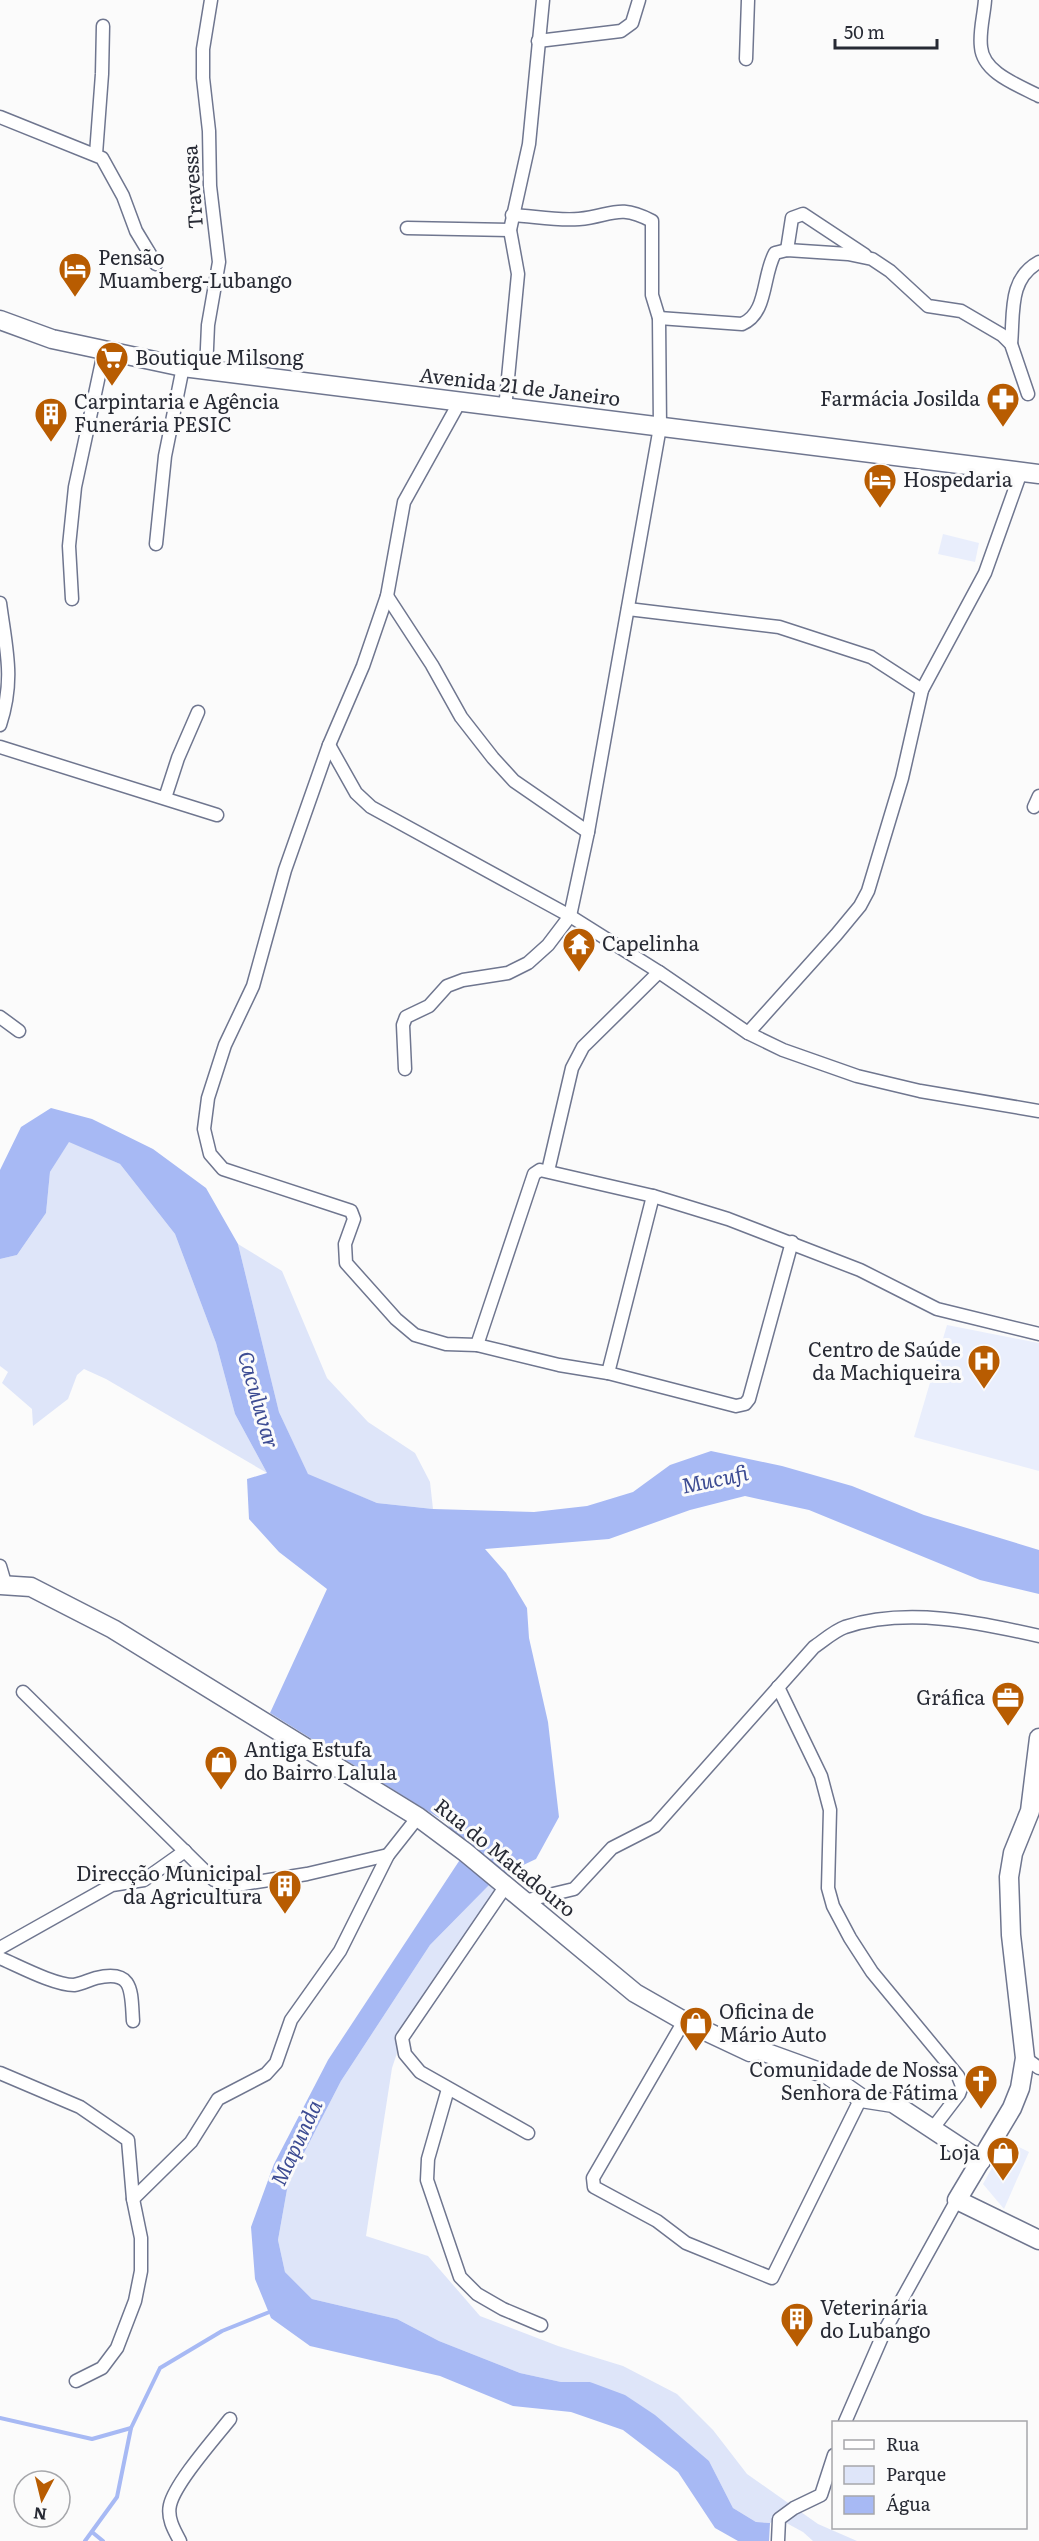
<svg xmlns="http://www.w3.org/2000/svg" width="1039" height="2541" font-family="Literata,serif">
	<rect width="100%" height="100%" fill="#fbfbfb"/>
	<g fill="#e9eefc">
		<polygon points="943,534 979,543 975,562 938,554"/>
		<polygon points="947,1325 1039,1343 1039,1471 914,1437"/>
		<polygon points="1007,2141 1029,2152 1004,2209 983,2184"/>
	</g>
	<g fill="#dee5f9">
		<polygon points="69,1141 120,1164 175,1234 216,1343 235,1414 267,1473 106,1379 84,1369 77,1375 68,1399 33,1426 32,1409 2,1383 8,1372 0,1366 0,1259 17,1255 46,1213 50,1172"/>
		<polygon points="238,1244 282,1271 327,1378 368,1422 415,1453 430,1482 433,1509 377,1503 308,1475 279,1412"/>
		<polygon points="496,1878 505,1887 402,2038 392,2068 366,2236 428,2256 480,2316 558,2346 623,2366 677,2394 713,2430 747,2474 818,2524 857,2541 813,2541 803,2532 779,2519 770,2523 756,2522 733,2508 709,2461 590,2382 561,2382 520,2373 439,2341 397,2319 312,2299 285,2272 278,2240 288,2184 341,2081 430,1945"/>
	</g>
	<polygon fill="#a7b9f4" points="51,1108 92,1119 153,1149 206,1188 238,1244 279,1412 308,1474 377,1503 433,1509 534,1512 587,1506 633,1492 670,1465 711,1451 782,1466 852,1486 924,1515 1039,1550 1039,1594 980,1580 809,1510 745,1496 690,1510 609,1539 485,1549 506,1573 527,1608 529,1638 548,1722 559,1817 536,1859 496,1878 430,1945 341,2081 288,2184 278,2240 285,2272 312,2299 397,2319 439,2341 520,2373 561,2382 590,2382 625,2395 655,2415 709,2461 733,2508 756,2522 770,2523 769,2541 738,2541 715,2528 678,2472 623,2430 571,2412 513,2406 440,2376 310,2346 271,2318 255,2279 251,2227 274,2164 328,2060 465,1852 447,1823 270,1713 327,1589 279,1552 249,1519 247,1479 267,1473 235,1414 216,1343 175,1234 120,1164 69,1142 50,1172 46,1213 17,1255 0,1259 0,1170 21,1127"/>
	<g fill="none" stroke-linecap="round" stroke-linejoin="round">
		<g stroke="#a7b9f4" stroke-width="4">
			<polyline points="0,2418 92,2439 131,2428"/>
			<polyline points="92,2532 103,2541"/>
			<polyline points="85,2541 117,2497 131,2428 160,2368 222,2331 272,2311"/>
		</g>
		<g stroke="#6f768f" stroke-width="15">
			<g id="street">
				<path d="M985 0C984 15 979 32 981 47 983 73 1018 85 1039 96"/>
				<polyline points="538,41 621,31 632,23 639,0"/>
				<polyline points="746,59 748,0"/>
				<polyline points="0,117 102,158 123,196 136,231 156,264"/>
				<polyline points="96,154 102,74 103,26"/>
				<polyline points="407,228 510,230"/>
				<polyline points="787,250 792,218 803,214 865,255"/>
				<path d="M659 318 742 324C768 313 762 276 775 253L787 250 848 254 872 259 890 271 928 306 961 311 1002 335 1011 344 1028 394"/>
				<path d="M1011 344C1014 313 1008 279 1039 262"/>
				<polyline points="206,371 208,325 219,262 210,186 209,131 203,78 203,49 211,0"/>
				<polyline points="459,403 404,502 387,596 363,666 329,745 285,870 253,986 225,1045 208,1098 204,1129 210,1154 223,1169 351,1211 354,1219 345,1244 346,1263 396,1319 415,1335 446,1344 477,1345 559,1365 608,1373 736,1406 745,1404 749,1399 792,1242"/>
				<polyline points="505,409 518,274 510,230 529,144 543,0"/>
				<polyline points="156,544 165,456 183,367"/>
				<polyline points="387,596 432,665 461,717 493,758 514,781 588,832"/>
				<polyline points="72,599 69,546 75,487 104,352"/>
				<path d="M0 603C6 649 15 679 0 725"/>
				<polyline points="628,609 779,627 871,657 922,690"/>
				<polyline points="329,745 356,793 371,807 570,916 659,972 748,1033 783,1050 857,1076 920,1091 1039,1111"/>
				<polyline points="0,747 217,815"/>
				<polyline points="165,798 178,758 198,712"/>
				<polyline points="1034,807 1039,796"/>
				<polyline points="0,1017 19,1031"/>
				<polyline points="748,1033 836,935 860,906 868,891 902,778 922,690 985,573 1021,472"/>
				<path d="M405 1069 403 1025 406 1017 429 1006 447 986 463 980 508 973 528 963 548 945 570 916 588 832 660 427 659 318 652 295V221C618 203 612 216 579 219 557 221 533 216 512 215"/>
				<polyline points="548,1171 572,1068 583,1047 659,972"/>
				<polyline points="477,1345 534,1174 540,1170 653,1196 728,1219 860,1270 937,1309 1039,1334"/>
				<polyline points="608,1373 653,1196"/>
				<polyline points="0,1566 5,1583"/>
				<polyline points="778,1687 821,1776 830,1810 828,1888 833,1906 850,1938 872,1972 958,2076 962,2086 959,2094 933,2128"/>
				<polyline points="23,1692 214,1880 237,1885 307,1874 388,1855"/>
				<polyline points="505,1887 402,2038 405,2054 420,2072 528,2133"/>
				<path d="M524 1901 574 1889 612 1848 655 1826 814 1647C823 1641 834 1631 845 1627 906 1607 978 1622 1039 1636"/>
				<polyline points="0,1948 112,1885 144,1880 185,1851"/>
				<path d="M0 1958C19 1966 54 1985 74 1985 81 1984 89 1980 96 1978 134 1969 131 1991 133 2021"/>
				<polyline points="684,2021 593,2178 594,2187 657,2221 686,2243 772,2278 861,2098"/>
				<polyline points="1025,2058 1039,2068"/>
				<polyline points="0,2073 80,2107 128,2140 133,2199 141,2238 141,2271 135,2301 117,2348 102,2368 76,2381"/>
				<polyline points="448,2089 428,2159 427,2180 460,2277 477,2294 503,2309 541,2325"/>
				<polyline points="133,2199 191,2142 218,2099 266,2074 276,2063 291,2020 340,1951 388,1855 418,1817"/>
				<polyline points="845,2422 885,2330 957,2200"/>
				<path d="M180 2541C174 2530 167 2518 170 2505 175 2483 215 2438 230 2419"/>
				<polyline points="778,2541 779,2519 794,2508 821,2495 834,2455"/>
			</g>
		</g>
		<g stroke="#6f768f" stroke-width="21">
			<g id="secondary">
				<polyline points="0,320 52,339 183,367 1039,474"/>
				<polyline points="0,1585 31,1587 113,1629 418,1817 465,1852 635,1993 684,2021 750,2052 759,2050 828,2075 861,2098 893,2103 981,2161"/>
				<polyline points="1039,1738 1030,1811 1013,1853 1009,1877 1011,1935 1025,2058 1020,2088 1012,2108 957,2200 1039,2240"/>
			</g>
		</g>
		<use href="#street" stroke="#fff" stroke-width="12"/>
		<use href="#secondary" stroke="#fff" stroke-width="18"/>
	</g>
	<defs>
		<g id="hotel-pin" transform="scale(1.725)"><path d="M0 17L-7.5 6A9.5 9.5 0 1 1 7.5 6Z" fill="#b85c01" stroke="#fbfbfb"/><path d="M-6-4.5h1.5V1H6V5H4.5V3h-9V5H-6ZM-4 0a1.8 1.8 0 1 1 3.6 0ZM.5 0V-2.5h3Q6-2.5 6 0Z" fill="#fff"/></g>
		<g id="supermarket-pin" transform="scale(1.725)"><path d="M0 17L-7.5 6A9.5 9.5 0 1 1 7.5 6Z" fill="#b85c01" stroke="#fbfbfb"/><path d="M-6-5.5h2.5l.6 2H6L4.5 2H-2.5L-4.4-4H-6ZM-1.5 3.2a1.3 1.3 0 1 0 .1 0ZM3 3.2a1.3 1.3 0 1 0 .1 0Z" fill="#fff"/></g>
		<g id="pharmacy-pin" transform="scale(1.725)"><path d="M0 17L-7.5 6A9.5 9.5 0 1 1 7.5 6Z" fill="#b85c01" stroke="#fbfbfb"/><path d="M-2-6h4v4h4v4h-4v4h-4v-4h-4v-4h4Z" fill="#fff"/></g>
		<g id="building-pin" transform="scale(1.725)"><path d="M0 17L-7.5 6A9.5 9.5 0 1 1 7.5 6Z" fill="#b85c01" stroke="#fbfbfb"/><path d="M-4-6H4V6H1V3H-1V6H-4ZM-2.5-4.3h1.7v1.8h-1.7ZM.8-4.3h1.7v1.8H.8ZM-2.5-1h1.7V.8h-1.7ZM.8-1h1.7V.8H.8Z" fill="#fff"/></g>
		<g id="temple-pin" transform="scale(1.725)"><path d="M0 17L-7.5 6A9.5 9.5 0 1 1 7.5 6Z" fill="#b85c01" stroke="#fbfbfb"/><path d="M0-6L5-2H3V0L6.5 2.5H4V6H1.5V3h-3V6H-4V2.5H-6.5L-3 0V-2H-5Z" fill="#fff"/></g>
		<g id="hospital-pin" transform="scale(1.725)"><path d="M0 17L-7.5 6A9.5 9.5 0 1 1 7.5 6Z" fill="#b85c01" stroke="#fbfbfb"/><path d="M-5-5h3v3.5h4V-5h3V5h-3V1.5h-4V5h-3Z" fill="#fff"/></g>
		<g id="office-pin" transform="scale(1.725)"><path d="M0 17L-7.5 6A9.5 9.5 0 1 1 7.5 6Z" fill="#b85c01" stroke="#fbfbfb"/><path d="M-6-3h4V-5.5h4V-3h4V5H-6ZM-1-4.5V-3h2v-1.5ZM-6 0V1H6V0Z" fill="#fff"/></g>
		<g id="shop-pin" transform="scale(1.725)"><path d="M0 17L-7.5 6A9.5 9.5 0 1 1 7.5 6Z" fill="#b85c01" stroke="#fbfbfb"/><path d="M-5-2.5h2.3a2.7 3.5 0 0 1 5.4 0H5L5.5 6h-11ZM-1.5-2.5h3a1.5 2.3 0 0 0-3 0Z" fill="#fff"/></g>
		<g id="church-pin" transform="scale(1.725)"><path d="M0 17L-7.5 6A9.5 9.5 0 1 1 7.5 6Z" fill="#b85c01" stroke="#fbfbfb"/><path d="M-1.2-6h2.4v3.5h3.3v2.4h-3.3V6h-2.4V-.1h-3.3v-2.4h3.3Z" fill="#fff"/></g>
	</defs>
	<g fill-rule="evenodd">
		<use href="#hotel-pin" x="75" y="269"/>
		<use href="#supermarket-pin" x="112" y="358"/>
		<use href="#pharmacy-pin" x="1003" y="399"/>
		<use href="#building-pin" x="51" y="414"/>
		<use href="#hotel-pin" x="880" y="480"/>
		<use href="#temple-pin" x="579" y="944"/>
		<use href="#hospital-pin" x="984" y="1361"/>
		<use href="#office-pin" x="1008" y="1698"/>
		<use href="#shop-pin" x="221" y="1762"/>
		<use href="#building-pin" x="285" y="1886"/>
		<use href="#shop-pin" x="696" y="2023"/>
		<use href="#church-pin" x="981" y="2081"/>
		<use href="#shop-pin" x="1003" y="2153"/>
		<use href="#building-pin" x="797" y="2319"/>
	</g>
	<g text-anchor="middle" stroke-width="6" stroke-linejoin="round" paint-order="stroke">
		<g font-size="20" fill="#272a34" stroke="#fbfbfb">
			<text transform="translate(193 187) rotate(-94)" y="7">Travessa</text>
			<text transform="translate(520 387) rotate(7)" y="7">Avenida 21 de Janeiro</text>
			<text transform="translate(505 1858) rotate(39)" y="7">Rua do Matadouro</text>
		</g>
		<g font-size="20" fill="#272a34" stroke="#fbfbfb" text-anchor="start">
			<text x="98" y="265">Pensão<tspan x="98" dy="23">Muamberg-Lubango</tspan></text>
			<text x="135" y="365">Boutique Milsong</text>
			<text x="980" y="406" text-anchor="end">Farmácia Josilda</text>
			<text x="74" y="409">Carpintaria e Agência<tspan x="74" dy="23">Funerária PESIC</tspan></text>
			<text x="903" y="487">Hospedaria</text>
			<text x="602" y="951">Capelinha</text>
			<text x="961" y="1357" text-anchor="end">Centro de Saúde<tspan x="961" dy="23">da Machiqueira</tspan></text>
			<text x="985" y="1705" text-anchor="end">Gráfica</text>
			<text x="244" y="1757">Antiga Estufa<tspan x="244" dy="23">do Bairro Lalula</tspan></text>
			<text x="262" y="1881" text-anchor="end">Direcção Municipal<tspan x="262" dy="23">da Agricultura</tspan></text>
			<text x="719" y="2019">Oficina de<tspan x="719" dy="23">Mário Auto</tspan></text>
			<text x="958" y="2077" text-anchor="end">Comunidade de Nossa<tspan x="958" dy="23">Senhora de Fátima</tspan></text>
			<text x="980" y="2160" text-anchor="end">Loja</text>
			<text x="820" y="2315">Veterinária<tspan x="820" dy="23">do Lubango</tspan></text>
		</g>
		<g font-size="21" font-style="italic" fill="#3d4c93" stroke="#fbfbfb">
			<text transform="translate(258 1400) rotate(74)" y="7">Caculuvar</text>
			<text transform="translate(715 1480) rotate(-12)" y="7">Mucufi</text>
			<text transform="translate(297 2143) rotate(-65)" y="7">Mapunda</text>
		</g>
	</g>
	<rect x="832" y="2421" width="195" height="108" fill="#fbfbfb" stroke="#a6a7ab" stroke-width="1.5"/>
	<rect x="844" y="2440" width="30" height="9" fill="#ffffff" stroke="#a6a7ab" stroke-width="1.5"/>
	<text x="886" y="2451" font-size="18" fill="#272a34">Rua</text>
	<rect x="844" y="2466" width="30" height="18" fill="#dee5f9" stroke="#a6a7ab" stroke-width="1.5"/>
	<text x="886" y="2481" font-size="18" fill="#272a34">Parque</text>
	<rect x="844" y="2496" width="30" height="18" fill="#a7b9f4" stroke="#a6a7ab" stroke-width="1.5"/>
	<text x="886" y="2511" font-size="18" fill="#272a34">Água</text>
	<g transform="translate(42 2499) rotate(187)"><circle r="28" fill="#fbfbfb" stroke="#a6a7ab" stroke-width="1.5"/>
	<path d="M0-4.5L10 22L0 15L-10 22Z" fill="#b85c01"/>
	<text y="-9" font-size="16" font-weight="bold" text-anchor="middle" fill="#272a34">N</text>
	</g>
	<path d="M835 39v9h102v-9" fill="none" stroke="#272a34" stroke-width="3"/>
	<text x="844" y="39" font-size="18" fill="#272a34" stroke="#fbfbfb" stroke-width="4.5" paint-order="stroke">50 m</text>
</svg>
